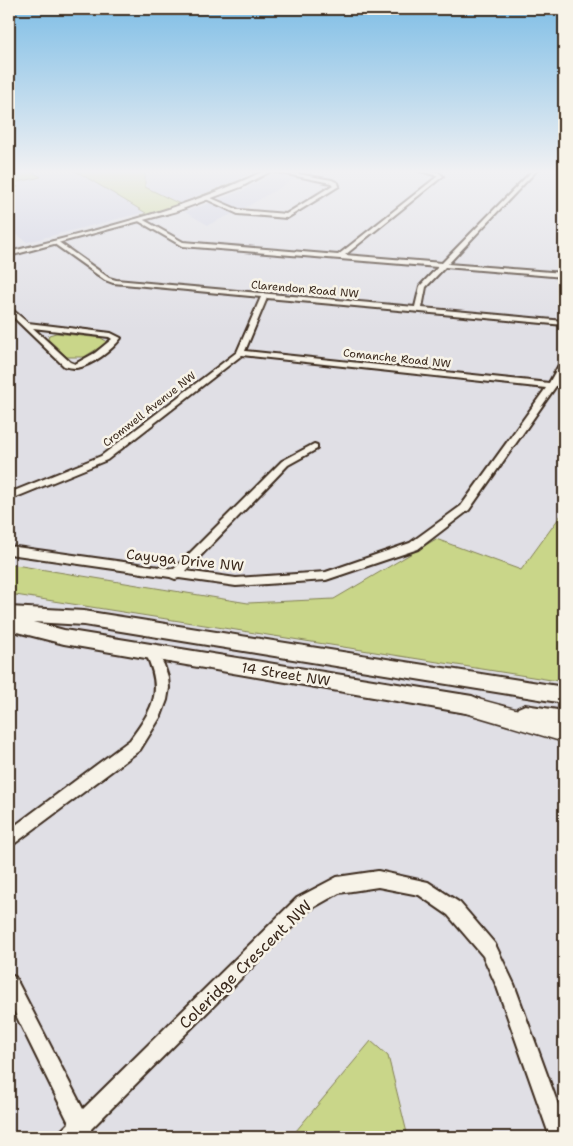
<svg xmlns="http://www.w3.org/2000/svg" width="573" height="1146" font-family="'Shantell Sans',sans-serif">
	<rect width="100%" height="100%" fill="#e0dfe5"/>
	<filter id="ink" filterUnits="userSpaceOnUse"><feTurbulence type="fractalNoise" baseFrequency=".02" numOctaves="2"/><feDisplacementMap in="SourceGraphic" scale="10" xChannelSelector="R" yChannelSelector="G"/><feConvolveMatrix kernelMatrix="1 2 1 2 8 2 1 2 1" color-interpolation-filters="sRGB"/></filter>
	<g filter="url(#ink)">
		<g fill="#d0d1e3">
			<polygon points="9,170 254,170 255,171 221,188 180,203 27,242 11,230 9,231"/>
			<polygon points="280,170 310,170 243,209 208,225 185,212 242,191"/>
		</g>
		<g fill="#c9d689" stroke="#828054">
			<polygon points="9,170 29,170 41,177 13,183 18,187 9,189"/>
			<path d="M74 170H145V187L180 204 253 175C220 193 183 205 146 215H141L146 213Z"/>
			<polygon points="56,333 101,338 106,341 105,344 84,357 67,357 48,339 49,335"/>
			<polygon points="564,511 564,682 9,594 9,564 248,603 334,599 436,539 521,570"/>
			<polygon points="371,1041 388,1056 408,1137 291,1137"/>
		</g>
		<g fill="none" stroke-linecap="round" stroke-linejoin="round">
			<g stroke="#3b2a1e" stroke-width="4">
				<g id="minor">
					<polygon points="267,170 275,170 332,180 338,183 339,186 287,218 238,214 206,199 211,198 239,210 286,214 333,185 331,183"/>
					<polygon points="417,170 438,172 443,176 345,255 442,263 533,170 537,170 448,264 564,273 564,277 445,267 426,287 422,308 564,321 564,325 267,298 245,351 549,383 560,363 564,361 564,370 556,386 469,510 418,549 326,580 236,586 179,578 175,579 170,577 9,554 9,546 174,569 282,461 314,444 317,445 317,449 288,465 186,571 236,578 326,572 410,543 461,506 546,388 242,355 107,460 9,500 9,493 101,456 237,352 261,297 113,283 105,280 53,243 53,241 57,241 109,278 116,280 415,307 420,286 438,267 182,246 137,220 142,219 183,242 338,255 438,176"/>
					<path d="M9 307 28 323 111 333 121 338C112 350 92 366 76 368 72 368 68 367 64 366L9 313ZM33 328 109 337 112 339 95 353 75 364 70 362Z"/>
					<path d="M151 647 155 648 164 665 168 677 169 688 167 700 161 716 140 750 14 844 9 847V830L130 740C154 707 164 691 145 652L147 648Z"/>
					<polygon points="378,871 428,882 460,903 495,944 514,984 564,1121 564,1137 550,1137 497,987 483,956 448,915 419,895 378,887 339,893 309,910 91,1129 92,1137 59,1137 62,1130 69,1123 9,1001 9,974 15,977 83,1109 297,898 337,877"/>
				</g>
			</g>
			<g stroke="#3b2a1e" stroke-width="4">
				<path id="tertiary" d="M266 170H273L241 187 177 211 9 256V252C97 230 184 210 266 170Z"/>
			</g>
			<g stroke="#3b2a1e" stroke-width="4">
				<g id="secondary">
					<polygon points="9,607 84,611 564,687 564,703 84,625 33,622 64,630 472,696 479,699 482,705 479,711 472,714 64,644 9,630"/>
					<polygon points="525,705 564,711 564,729 518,720 515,714 518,708"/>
				</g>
			</g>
			<g stroke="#3b2a1e" stroke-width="3">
				<polygon id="primary" points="459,694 564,722 564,742 452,709 449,703 452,697"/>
			</g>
			<use href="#minor" fill="#f7f3e8" fill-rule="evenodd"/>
			<use href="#tertiary" fill="#f7f3e8" fill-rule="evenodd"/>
			<use href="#secondary" fill="#f7f3e8" fill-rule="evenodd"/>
			<use href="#primary" fill="#f7f3e8" fill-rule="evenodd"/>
		</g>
	</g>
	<linearGradient id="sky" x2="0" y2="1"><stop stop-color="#7fbee6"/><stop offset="0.52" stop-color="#f1f1f3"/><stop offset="1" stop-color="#f1f1f3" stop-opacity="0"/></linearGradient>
	<rect width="573" height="330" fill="url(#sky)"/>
	<g text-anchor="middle" stroke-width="5" stroke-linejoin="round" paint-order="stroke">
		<g font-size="11" fill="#3b2a1e" stroke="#f7f3e8">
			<text transform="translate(305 289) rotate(5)" y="4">Clarendon Road NW</text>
			<text transform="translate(397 358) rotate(6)" y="4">Comanche Road NW</text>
			<text transform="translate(149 409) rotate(-38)" y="4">Cromwell Avenue NW</text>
		</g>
		<g font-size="14" fill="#3b2a1e" stroke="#f7f3e8">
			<text transform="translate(185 560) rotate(6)" y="5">Cayuga Drive NW</text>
			<text transform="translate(286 674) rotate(9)" y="5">14 Street NW</text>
		</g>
		<g font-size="16" fill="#3b2a1e" stroke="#f7f3e8">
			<text transform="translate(245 964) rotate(-44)" y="6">Coleridge Crescent NW</text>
		</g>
	</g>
	<rect width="573" height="1146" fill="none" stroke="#f7f3e8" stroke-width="30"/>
	<rect x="15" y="15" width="543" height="1116" fill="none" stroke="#3b2a1e" stroke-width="2" filter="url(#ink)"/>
</svg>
